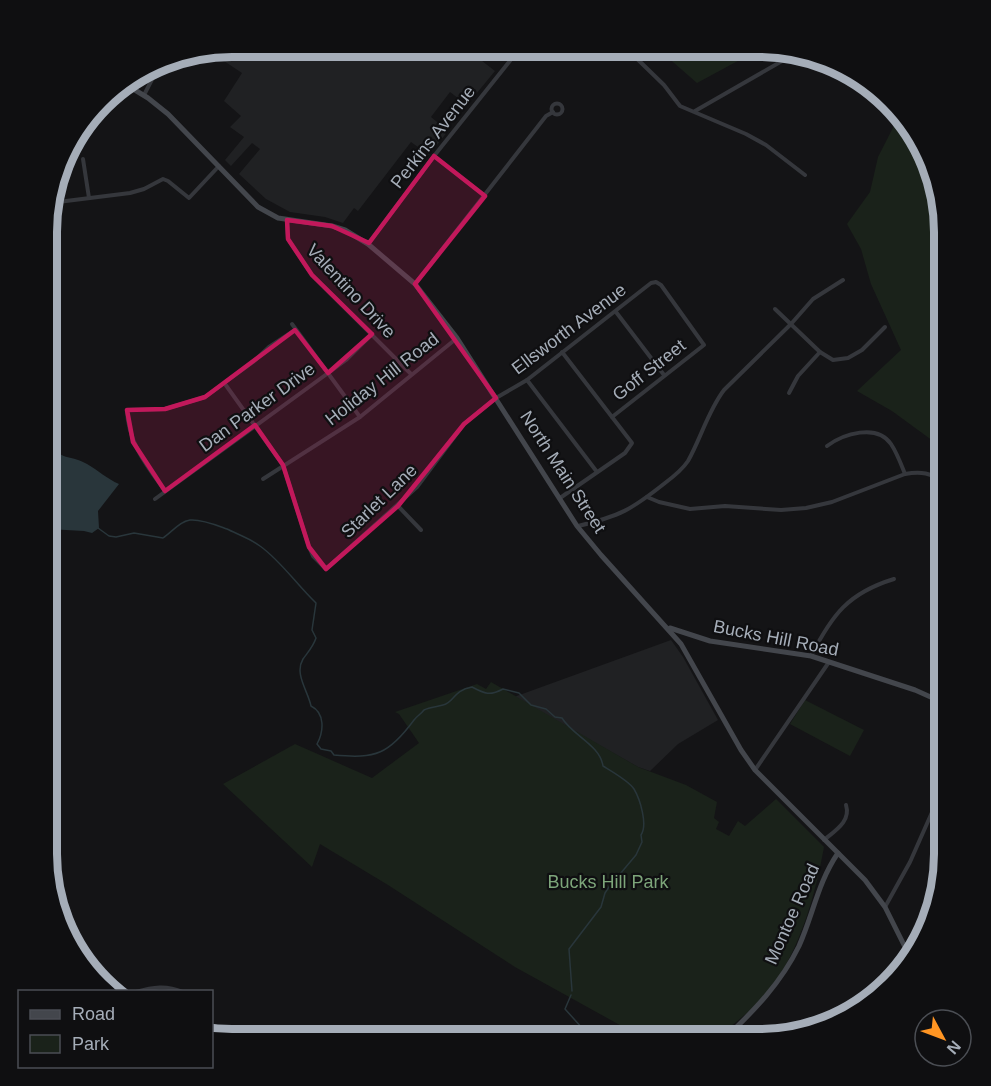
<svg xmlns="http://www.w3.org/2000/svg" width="991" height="1086" font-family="Arial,sans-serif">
	<rect width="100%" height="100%" fill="#141416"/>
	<g fill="#202123">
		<polygon points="232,47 484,47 477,57 495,71 467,105 450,92 431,117 448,131 429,155 411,142 358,211 354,208 343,223 325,217 290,212 266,199 239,174 260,149 252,143 231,166 225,160 244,137 230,127 241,116 224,101 242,73 221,59 223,56 211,55 203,51"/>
		<polygon points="671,640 683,657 718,720 678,744 650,771 638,767 514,697"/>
	</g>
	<g fill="#1a221a">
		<polygon points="657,48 743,48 747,56 697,83"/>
		<polygon points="899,116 913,129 944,221 944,449 892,411 857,391 901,350 871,284 861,249 847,224 870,192 878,157"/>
		<path d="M491 682 638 767 686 785 717 802 714 818 719 822 716 829 729 836 738 821 745 826 776 799 824 847C815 897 800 948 771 989 756 1008 734 1022 717 1039H655L636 1034 515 967 388 885 320 844 312 867 223 784 295 744 372 778 419 743 399 714 395 712 477 684 486 689Z"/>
		<polygon points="805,700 864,730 850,756 790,724"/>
	</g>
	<path fill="#29363b" d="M49 446C65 461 71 455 87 464 98 470 107 479 119 484L98 511 99 528 92 533 84 531 48 529Z"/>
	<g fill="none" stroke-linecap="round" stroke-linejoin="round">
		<g stroke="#29363b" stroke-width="1.5">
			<path d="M98 528 109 536 116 537 134 533 163 538C172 532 180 521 190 520 202 519 216 525 227 529 237 534 251 539 260 546 281 561 297 585 316 603L312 630 316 638C313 647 308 652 303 659 294 674 308 691 311 706 325 713 324 731 317 744L321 749 331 751 334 755C376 759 389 754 414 720 417 716 421 714 424 710 430 707 436 707 443 705 454 703 453 690 472 687 485 694 490 696 503 689L519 693 531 705 546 709 555 717 562 718C572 735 600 745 603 766 611 771 629 781 634 789 640 799 648 825 641 835L642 842 636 855 609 887 605 893 601 907 569 949 572 991"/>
			<polyline points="571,995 565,1009 592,1039"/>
		</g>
		<g stroke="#35373c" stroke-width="4">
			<polyline points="577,47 586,54 608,48"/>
			<polyline points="616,48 630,52 664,85 680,106 746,134 766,145 805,175"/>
			<polyline points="144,95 160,64"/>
			<circle cx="557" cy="109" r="5.5"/>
			<polyline points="695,111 796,53"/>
			<polyline points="434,156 485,196"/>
			<polyline points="83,159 89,198"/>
			<polyline points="50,203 130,193 144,189 163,179 168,181 189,198 219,166"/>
			<polyline points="287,220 288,239 312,275 411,374"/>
			<polyline points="368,244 434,156 521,47"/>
			<polyline points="415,284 546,116 553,112"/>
			<polyline points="775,309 820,352 833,360 848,358 862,350 885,327"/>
			<polyline points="616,312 664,375"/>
			<polyline points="292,324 360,417"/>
			<polyline points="527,380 597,472"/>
			<polyline points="225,384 283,465 309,547 313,556 326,569 417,487 464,424 496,398 527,380 651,283 656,282 661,285 704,345 612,417"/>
			<polyline points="789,393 798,376 820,352"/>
			<path d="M827 446C843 434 877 423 891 444 897 453 901 464 905 474"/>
			<polyline points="263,479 360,417 457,338"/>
			<path d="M165 491C147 466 128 443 127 410L165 409 205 397 253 362 269 347 295 330"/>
			<path d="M647 497 659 502 690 509 725 506 781 510 806 508 832 502 905 474C921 471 931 473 944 482"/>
			<polyline points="560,498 625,453 632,443 562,352"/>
			<polyline points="155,499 346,360 372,334"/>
			<polyline points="398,506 421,530"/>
			<path d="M578 526C620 516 631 510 665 483 673 477 682 470 688 461 701 438 708 411 724 390L791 324 813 299 843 280"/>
			<path d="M811 656C832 615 848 593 894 579"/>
			<polyline points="755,770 829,662"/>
			<polyline points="47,821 51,841 50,865 77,947 78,957"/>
			<path d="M824 840C836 830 851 821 846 805"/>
			<polyline points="885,907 910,862 937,801"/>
			<path d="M136 992C153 987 166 985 183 992"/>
		</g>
		<g stroke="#43464c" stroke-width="5">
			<polyline points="125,84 148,98 168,114 258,207 278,218 332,226 345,230 368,244 415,284 457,338 577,526 601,555 681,644 741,750 755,770 865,880 885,907 910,957"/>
			<polyline points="670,628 710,641 811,656 915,690 944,703"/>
			<path d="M724 1039C754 1011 781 983 799 946 813 915 818 882 838 853"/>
		</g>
	</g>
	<path fill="#c2185b" fill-opacity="0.2" stroke="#c2185b" stroke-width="4.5" stroke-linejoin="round" d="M434 156 485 196 415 284 496 398 464 424 398 506 326 569 309 547 283 465 255 425 165 491 133 442 127 410 165 409 205 397 295 330 328 373 372 334 312 275 288 239 287 220 332 226 369 243Z"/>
	<g text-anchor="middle" stroke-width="4.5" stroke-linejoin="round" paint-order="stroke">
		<g font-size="18" fill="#a5adb8" stroke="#0f0f11">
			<text transform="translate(433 137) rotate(-52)" y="6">Perkins Avenue</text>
			<text transform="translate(351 291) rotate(47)" y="6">Valentino Drive</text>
			<text transform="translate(569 329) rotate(-37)" y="6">Ellsworth Avenue</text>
			<text transform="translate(649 370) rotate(-38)" y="6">Goff Street</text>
			<text transform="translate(382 379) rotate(-38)" y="6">Holiday Hill Road</text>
			<text transform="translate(257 407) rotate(-36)" y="6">Dan Parker Drive</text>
			<text transform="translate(563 472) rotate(57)" y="6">North Main Street</text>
			<text transform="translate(379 501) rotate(-44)" y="6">Starlet Lane</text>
			<text transform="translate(776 638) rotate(11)" y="6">Bucks Hill Road</text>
			<text transform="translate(792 914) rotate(-66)" y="6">Montoe Road</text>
		</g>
		<g font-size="18" fill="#7da57a" stroke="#0f0f11">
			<text x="608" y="888">Bucks Hill Park</text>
		</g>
	</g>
	<path d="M0 0H991V1086H0ZM232 57H759A175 175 0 0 1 934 232V854A175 175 0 0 1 759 1029H232A175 175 0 0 1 57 854V232A175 175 0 0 1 232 57Z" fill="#0f0f11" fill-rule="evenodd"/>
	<path fill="none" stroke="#a5adb8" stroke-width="8" d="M232 57H759A175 175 0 0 1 934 232V854A175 175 0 0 1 759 1029H232A175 175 0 0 1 57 854V232A175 175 0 0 1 232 57Z"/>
	<rect x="18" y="990" width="195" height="78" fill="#0f0f11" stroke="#4b4e54" stroke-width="1.5"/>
	<rect x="30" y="1010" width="30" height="9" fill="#43464c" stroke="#4b4e54" stroke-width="1.5"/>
	<text x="72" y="1020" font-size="18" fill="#a5adb8">Road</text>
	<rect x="30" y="1035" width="30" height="18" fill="#1a221a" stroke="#4b4e54" stroke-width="1.5"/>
	<text x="72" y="1050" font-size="18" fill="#a5adb8">Park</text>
	<g transform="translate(943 1038) rotate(131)"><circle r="28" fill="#0f0f11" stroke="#4b4e54" stroke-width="1.5"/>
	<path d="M0-4.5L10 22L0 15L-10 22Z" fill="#ff9523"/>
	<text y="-9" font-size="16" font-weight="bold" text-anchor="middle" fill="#a5adb8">N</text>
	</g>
</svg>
